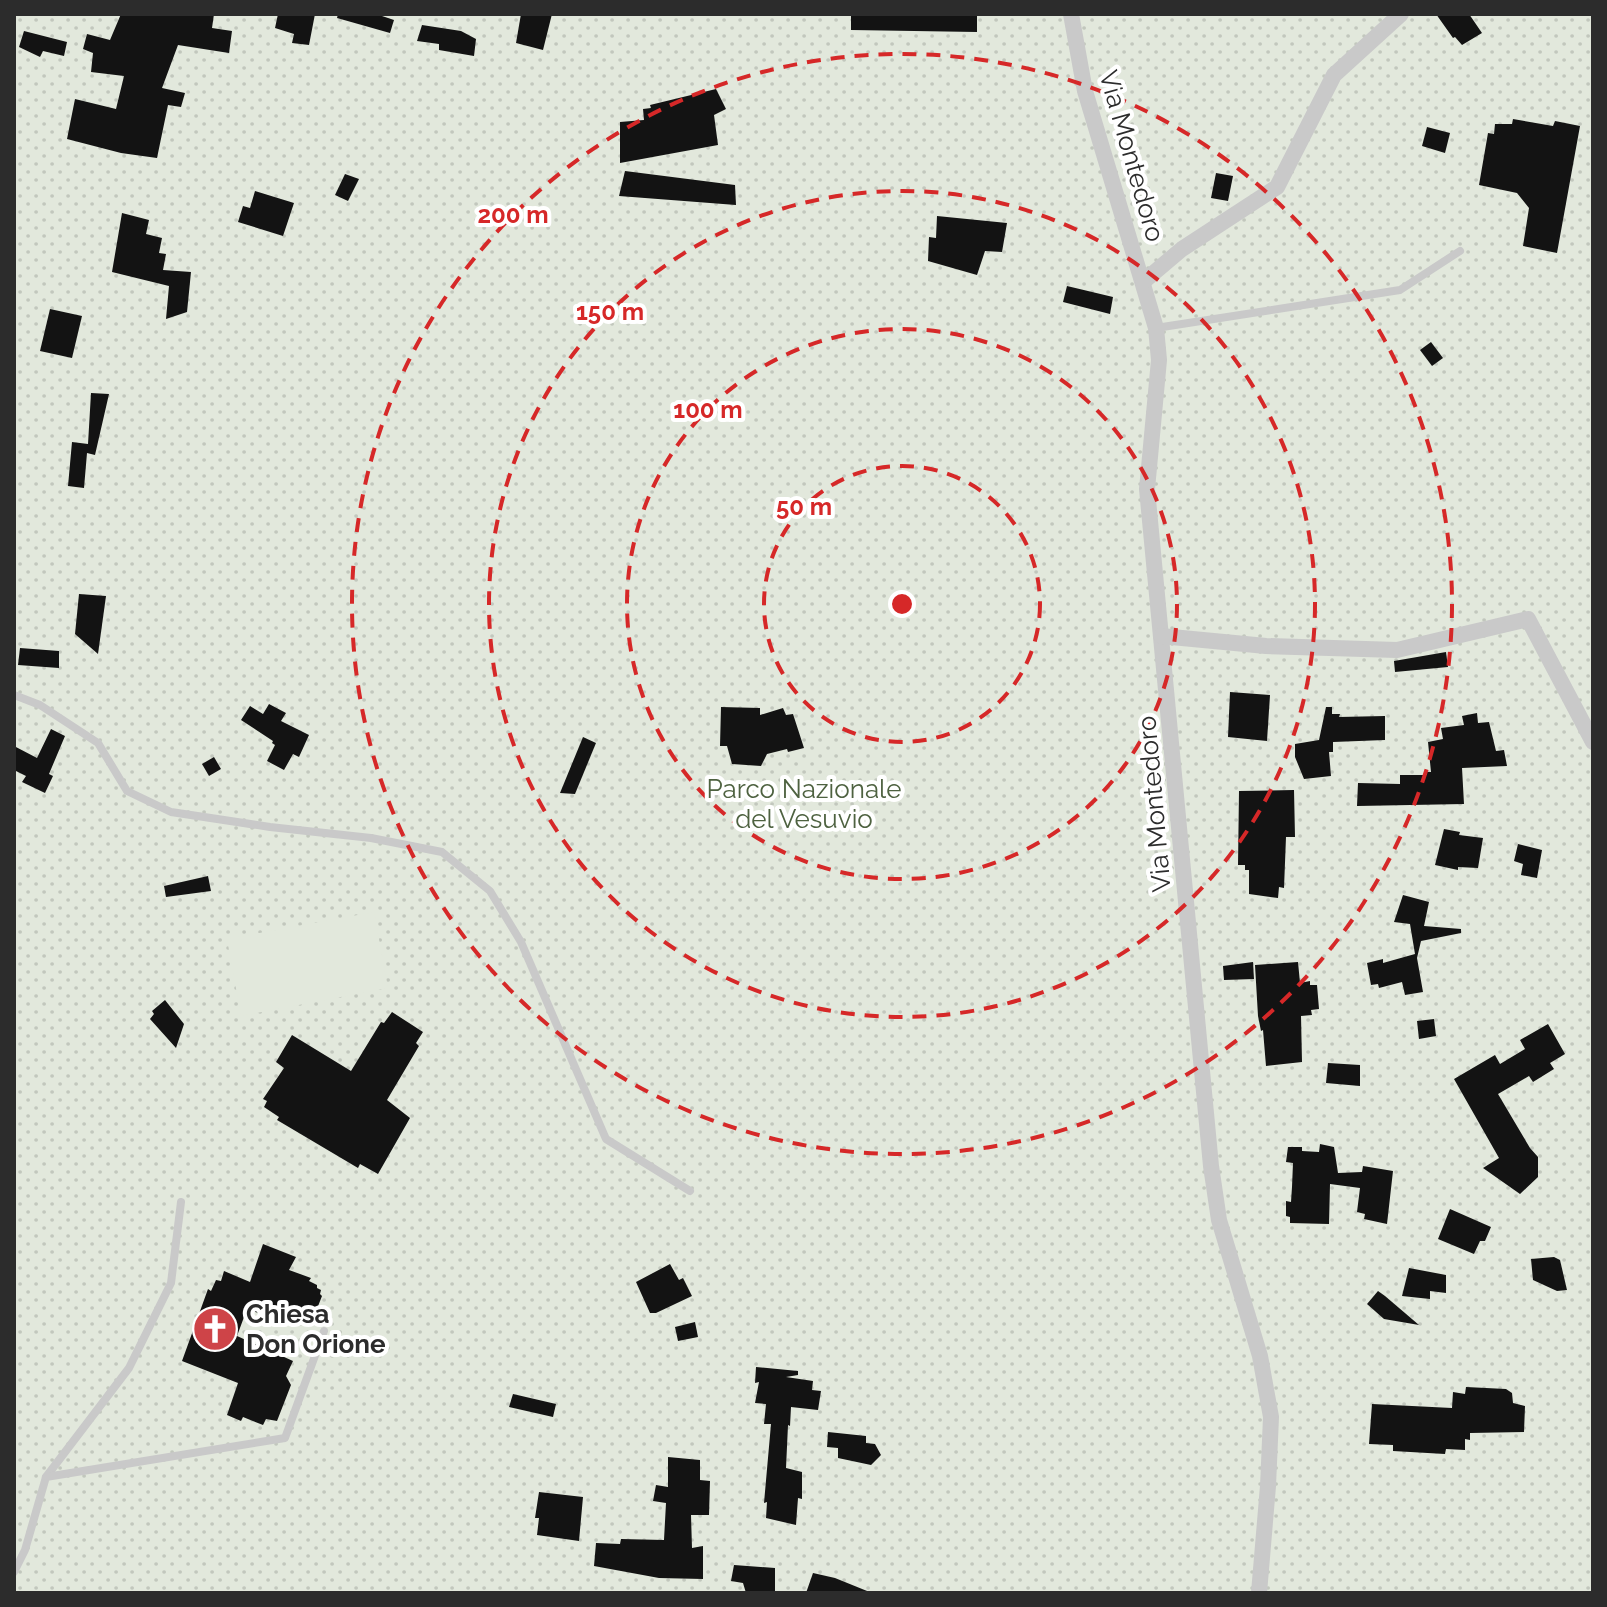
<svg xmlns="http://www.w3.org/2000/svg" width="1607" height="1607" font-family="Raleway,sans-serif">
	<defs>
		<pattern id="grass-dots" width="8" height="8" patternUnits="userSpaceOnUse" patternTransform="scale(2)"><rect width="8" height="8" fill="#e2e8dc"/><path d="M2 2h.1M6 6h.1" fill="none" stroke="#c2c7bd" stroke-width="1.8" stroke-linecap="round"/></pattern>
	</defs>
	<rect width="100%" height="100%" fill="#fff"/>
	<rect fill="url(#grass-dots)" x="14" y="14" width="1579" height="1579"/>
	<polygon fill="#e2e8dc" points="374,912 388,988 241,1016 227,939"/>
	<g fill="#131313">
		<polygon points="121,14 214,14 212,28 232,31 229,53 178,45 162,88 185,93 181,107 168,105 157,158 121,153 67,139 75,99 116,109 124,76 91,72 93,53 83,49 87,34 110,40"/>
		<polygon points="278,14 315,14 309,45 292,43 294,34 275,28"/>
		<polygon points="338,14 376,14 394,20 390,33 337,18"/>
		<polygon points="521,14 552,14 543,50 516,43"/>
		<polygon points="851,14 977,14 977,32 851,30"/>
		<polygon points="1436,14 1469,14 1482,33 1462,45 1455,37 1453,38"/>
		<polygon points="422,25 461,31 476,39 474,56 439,50 439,44 417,41"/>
		<polygon points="24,31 67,42 64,56 43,51 40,57 19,47"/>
		<polygon points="716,89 726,109 714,115 718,145 620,163 620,122 644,120 643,109 651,108 650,105"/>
		<polygon points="1513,119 1553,126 1555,121 1580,126 1557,253 1523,246 1529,208 1517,193 1479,185 1488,133 1494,134 1495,124 1512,124"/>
		<polygon points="1427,127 1450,133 1445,153 1422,146"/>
		<polygon points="625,171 735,185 736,205 619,196"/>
		<polygon points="1216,173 1233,176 1228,201 1211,198"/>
		<polygon points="345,174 359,179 348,201 335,195"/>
		<polygon points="255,191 294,203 283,236 238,222 243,206 250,208"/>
		<polygon points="122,213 149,220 146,234 162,238 159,253 166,254 163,270 191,272 187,312 166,319 169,286 112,272"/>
		<polygon points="937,216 1007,223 1002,252 985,251 977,275 928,261 929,237 936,238"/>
		<polygon points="1067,286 1113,297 1110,314 1063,302"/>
		<polygon points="50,309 82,316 72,358 40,351"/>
		<polygon points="1431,342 1443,358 1432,366 1420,350"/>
		<polygon points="91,393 109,394 95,455 87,453 84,488 68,486 72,442 88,444"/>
		<polygon points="79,594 106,596 98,654 75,634"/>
		<polygon points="20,648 59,651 59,668 18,665"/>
		<polygon points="1446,652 1448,667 1395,672 1394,661"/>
		<polygon points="1230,692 1270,695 1267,741 1228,737"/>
		<polygon points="269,704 286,713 281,721 309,735 299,757 293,754 284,770 267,761 275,745 272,743 273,741 241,720 250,706 263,714"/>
		<polygon points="721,707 760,708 760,715 783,708 786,715 793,714 804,748 788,752 787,749 767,754 761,766 732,764 727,746 720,746"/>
		<polygon points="1326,707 1332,707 1332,714 1340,714 1339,717 1385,716 1385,740 1333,742 1333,752 1329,752 1331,776 1304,779 1295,757 1295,744 1319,740"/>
		<polygon points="1477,713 1478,723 1489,722 1496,751 1504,750 1507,766 1462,768 1464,804 1357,806 1358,783 1400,784 1400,775 1427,775 1427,772 1431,772 1428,742 1443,739 1441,728 1464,725 1462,716"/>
		<polygon points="51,729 65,736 49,774 53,776 45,793 22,782 26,776 14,770 14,746 37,758"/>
		<polygon points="583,737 596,743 575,794 560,793"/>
		<polygon points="214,757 221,769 209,776 202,764"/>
		<polygon points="1294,790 1295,837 1286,837 1284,888 1279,887 1278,898 1249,894 1249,870 1245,870 1245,865 1238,865 1239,791"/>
		<polygon points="1444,829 1460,832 1459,835 1483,838 1478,868 1458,867 1458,870 1435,865"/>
		<polygon points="1518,844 1542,850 1537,878 1521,875 1523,864 1514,861"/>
		<polygon points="208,876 211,891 166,897 164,886"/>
		<polygon points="1403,895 1429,902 1424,926 1461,929 1461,933 1421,941 1417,958 1423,992 1405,995 1402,982 1379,988 1378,984 1371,985 1367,963 1383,959 1383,963 1415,954 1410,924 1394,922"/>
		<polygon points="1253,962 1254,979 1224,980 1223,966"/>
		<polygon points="1298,962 1300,983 1310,981 1310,985 1317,985 1319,1009 1311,1010 1312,1015 1301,1016 1302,1062 1266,1066 1263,1030 1261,1031 1258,1016 1255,965"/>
		<polygon points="165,1000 184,1024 176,1048 150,1019 154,1014 152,1011"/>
		<polygon points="392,1012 423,1032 416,1043 419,1046 387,1100 410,1118 378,1174 360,1164 358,1168 277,1120 279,1117 264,1107 267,1101 263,1099 284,1068 276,1062 292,1035 351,1071 381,1022 384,1023"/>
		<polygon points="1434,1019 1436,1036 1419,1039 1417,1021"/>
		<polygon points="1548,1024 1565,1054 1550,1063 1554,1069 1533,1082 1529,1076 1498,1094 1530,1148 1538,1157 1538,1177 1520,1194 1483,1168 1499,1158 1454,1079 1495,1055 1500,1064 1525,1049 1520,1040"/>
		<polygon points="1328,1063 1360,1065 1360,1086 1326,1083"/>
		<polygon points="1320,1144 1334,1147 1338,1173 1362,1172 1363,1166 1393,1171 1387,1224 1364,1219 1365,1214 1357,1212 1360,1188 1330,1184 1329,1224 1290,1223 1290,1217 1286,1216 1286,1201 1291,1202 1292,1187 1293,1163 1286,1162 1288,1147 1302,1147 1302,1151 1319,1152"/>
		<polygon points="1450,1209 1491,1227 1485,1241 1480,1241 1474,1254 1438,1239"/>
		<polygon points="263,1244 296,1257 289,1270 311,1278 309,1281 317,1285 317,1288 321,1290 320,1294 322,1296 313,1319 280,1307 275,1319 247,1309 237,1336 293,1361 286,1376 291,1385 277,1421 266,1419 263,1425 243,1417 241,1421 227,1415 238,1383 182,1361 208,1289 211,1291 216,1280 221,1281 224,1271 250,1282"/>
		<polygon points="1554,1257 1560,1260 1567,1290 1557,1291 1533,1280 1531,1259"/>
		<polygon points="670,1264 679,1280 683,1278 692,1296 656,1313 650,1313 636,1282"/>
		<polygon points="1409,1268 1446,1275 1446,1293 1430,1291 1430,1299 1402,1296"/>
		<polygon points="1378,1291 1385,1296 1419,1325 1384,1319 1367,1304"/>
		<polygon points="695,1322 698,1337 678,1341 675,1327"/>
		<polygon points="756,1367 798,1371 798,1375 786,1377 813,1381 812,1390 821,1391 818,1410 791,1407 790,1426 788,1425 786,1468 802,1472 802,1499 798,1498 796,1525 766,1518 767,1502 764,1503 771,1424 764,1424 766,1404 755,1403 759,1382 755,1383"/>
		<polygon points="1466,1387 1506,1389 1512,1393 1513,1403 1525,1406 1524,1432 1470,1433 1470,1440 1465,1439 1465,1450 1446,1449 1445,1454 1393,1451 1393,1445 1369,1444 1372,1404 1452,1408 1453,1392 1465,1394"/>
		<polygon points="513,1394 556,1404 553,1417 509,1407"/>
		<polygon points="828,1432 866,1436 866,1443 875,1444 881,1455 871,1465 838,1458 838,1448 827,1447"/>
		<polygon points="668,1457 700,1460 700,1480 710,1481 709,1515 691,1515 692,1548 703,1546 703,1579 659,1578 594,1566 596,1543 620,1544 621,1539 664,1540 666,1503 653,1501 656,1485 668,1487"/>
		<polygon points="539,1492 583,1497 579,1541 537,1535 539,1518 535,1518"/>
		<polygon points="734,1565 775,1568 775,1593 746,1593 743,1583 731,1581"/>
		<polygon points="813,1573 835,1578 872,1593 806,1593"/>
	</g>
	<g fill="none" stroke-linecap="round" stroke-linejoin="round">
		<g stroke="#c9c9c9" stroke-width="8">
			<polyline points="1156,328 1400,290 1460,251"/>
			<polyline points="14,695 40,705 98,743 127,791 171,812 270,827 371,838 442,852 490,891 521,942 606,1139 690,1191"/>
			<polyline points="46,1477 129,1368 171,1283 181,1202"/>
			<polyline points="14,1572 25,1550 46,1477 285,1438 324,1331"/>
		</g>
		<g stroke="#c9c9c9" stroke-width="16">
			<polyline points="1071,14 1085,91 1156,328 1159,360 1147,489 1211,1166 1219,1220 1260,1356 1271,1417 1268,1486 1259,1593"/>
			<polyline points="1143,282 1182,249 1277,187 1334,75 1401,14"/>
			<polyline points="1161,636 1266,646 1397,650 1528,619 1593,742"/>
		</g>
	</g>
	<g fill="none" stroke="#d62828" stroke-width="4" stroke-dasharray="14 10">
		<circle cx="902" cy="604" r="138"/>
		<circle cx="902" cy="604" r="275"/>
		<circle cx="902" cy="604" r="413"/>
		<circle cx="902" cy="604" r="550"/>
	</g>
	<defs>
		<g id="church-disc" transform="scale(2.3)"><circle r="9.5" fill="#ce4448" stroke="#fff"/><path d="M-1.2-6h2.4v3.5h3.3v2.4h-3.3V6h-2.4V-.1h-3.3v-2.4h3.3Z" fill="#fff"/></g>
	</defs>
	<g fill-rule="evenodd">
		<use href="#church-disc" x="215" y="1329"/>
	</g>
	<g text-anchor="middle" stroke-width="8" stroke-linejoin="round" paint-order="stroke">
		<g font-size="26" fill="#2c2c2c" stroke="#fff">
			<text transform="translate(1132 156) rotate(74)" y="9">Via Montedoro</text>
			<text transform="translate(1154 804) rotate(-95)" y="9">Via Montedoro</text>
		</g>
		<g font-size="26" fill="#4e6240" stroke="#fff">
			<text x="804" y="798">Parco Nazionale<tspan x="804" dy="30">del Vesuvio</tspan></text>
		</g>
		<g font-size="26" font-weight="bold" fill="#2c2c2c" stroke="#fff" text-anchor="start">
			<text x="246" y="1323">Chiesa<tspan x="246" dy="30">Don Orione</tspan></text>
		</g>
	</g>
	<circle cx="902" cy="604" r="12" fill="#d62828" stroke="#fff" stroke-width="4"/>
	<g font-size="24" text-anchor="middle" font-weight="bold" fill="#d62828" stroke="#fff" stroke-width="8" stroke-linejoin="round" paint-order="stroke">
		<text x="513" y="223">200 m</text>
		<text x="610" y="320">150 m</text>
		<text x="708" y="418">100 m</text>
		<text x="804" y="515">50 m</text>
	</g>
	<rect width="1607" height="1607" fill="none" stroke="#2c2c2c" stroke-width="32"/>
</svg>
